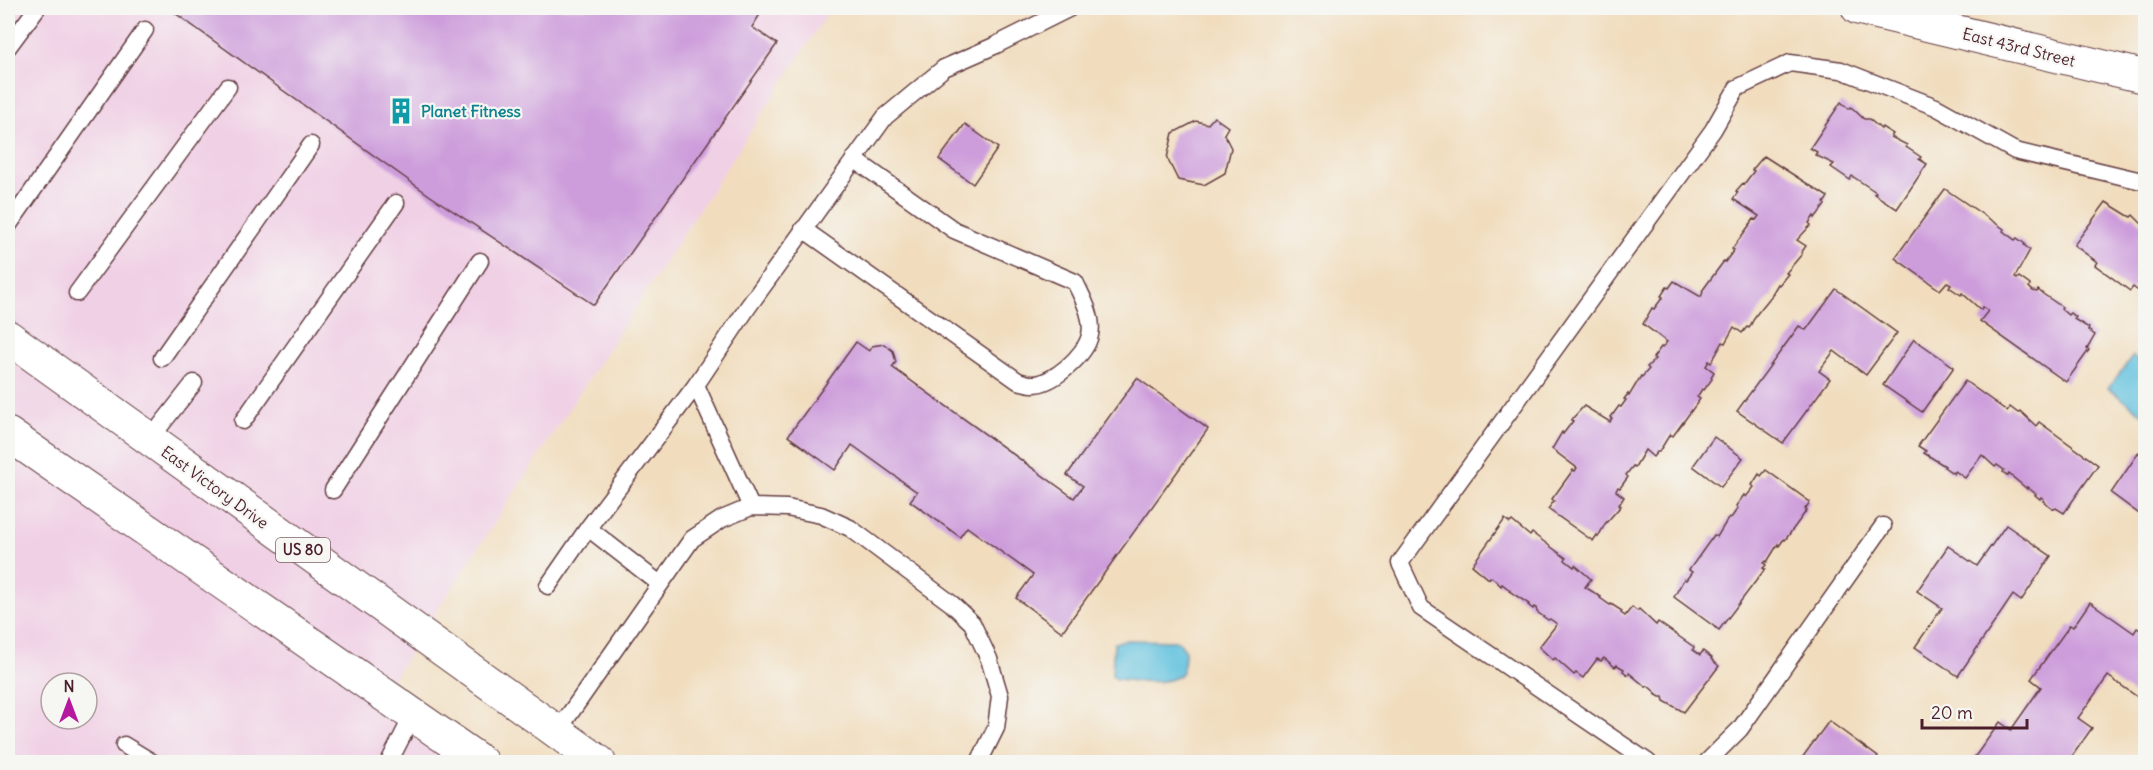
<svg xmlns="http://www.w3.org/2000/svg" width="2153" height="770" font-family="Delius,sans-serif">
	<rect width="100%" height="100%" fill="#f6f6f2"/>
	<filter id="ink" filterUnits="userSpaceOnUse"><feTurbulence type="fractalNoise" baseFrequency=".0167" numOctaves="2"/><feDisplacementMap in="SourceGraphic" scale="12" xChannelSelector="R" yChannelSelector="G"/><feConvolveMatrix kernelMatrix="1 2 1 2 8 2 1 2 1" color-interpolation-filters="sRGB"/></filter>
	<filter id="wash" filterUnits="userSpaceOnUse"><feTurbulence type="fractalNoise" baseFrequency=".008" numOctaves="4" result="noise"/><feDisplacementMap in="SourceGraphic" scale="24" xChannelSelector="R" yChannelSelector="G"/><feGaussianBlur stdDeviation="1.35" result="paint"/><feColorMatrix in="noise" values="0 0 0 0 0 0 0 0 0 0 0 0 0 0 0 0 0 1.4 0 .05"/><feComposite in="paint" operator="in"/></filter>
	<g filter="url(#wash)">
		<rect width="100%" height="100%" fill="#f1ddbe"/>
		<path fill="#f0d0e5" fill-rule="evenodd" d="M8 8H831L375 706 453 762H8ZM51 683H87V719H51Z"/>
		<g fill="#60c1de" stroke="#557084" stroke-width="1.5">
			<polygon points="2133,356 2145,365 2145,416 2108,388"/>
			<path d="M1126 640 1178 641 1185 650C1185 658 1185 667 1181 673 1171 687 1132 680 1116 679L1112 675 1114 643Z"/>
		</g>
		<g id="blocks">
			<g fill="#cd9ddb">
				<polygon points="168,8 764,8 752,27 777,44 594,305 429,195"/>
				<polygon points="1841,102 1849,109 1851,107 1864,119 1869,119 1881,129 1882,127 1893,134 1891,137 1907,145 1906,147 1921,157 1919,159 1927,164 1897,209 1874,194 1876,192 1852,176 1850,180 1831,167 1834,164 1815,155 1817,152 1810,148"/>
				<polygon points="1214,117 1228,127 1224,134 1231,148 1225,173 1204,185 1178,180 1167,158 1173,133 1196,121 1208,124"/>
				<polygon points="965,124 998,148 973,184 939,159"/>
				<polygon points="1764,156 1828,197 1824,203 1825,205 1815,218 1814,216 1809,223 1811,225 1797,240 1806,246 1801,253 1802,254 1786,273 1788,274 1779,285 1778,284 1772,294 1773,294 1756,315 1749,328 1747,327 1742,333 1734,327 1725,343 1723,342 1711,363 1709,361 1706,366 1714,372 1711,377 1712,379 1704,390 1702,389 1697,397 1700,399 1673,436 1670,434 1659,452 1657,452 1653,457 1645,450 1635,467 1633,466 1626,475 1628,477 1620,488 1618,487 1616,491 1624,497 1619,505 1621,506 1605,524 1598,537 1597,535 1593,541 1548,509 1554,501 1552,499 1573,470 1575,471 1577,468 1552,449 1562,432 1563,434 1573,421 1571,420 1584,406 1610,422 1612,418 1611,417 1619,406 1621,407 1626,400 1624,399 1628,394 1629,396 1641,376 1642,377 1649,369 1647,367 1655,359 1653,358 1661,347 1662,348 1667,342 1643,324 1652,308 1654,309 1663,297 1661,296 1667,287 1669,288 1674,281 1701,297 1703,292 1702,291 1724,261 1725,262 1734,250 1732,249 1754,219 1756,220 1759,216 1733,199 1738,192 1736,191 1743,183 1744,184 1754,171 1752,170"/>
				<polygon points="1945,189 2004,229 2003,231 2015,240 2017,238 2025,244 2024,245 2030,250 2015,277 2017,279 2019,277 2030,285 2029,287 2033,291 2037,292 2038,290 2043,294 2062,307 2061,309 2068,315 2070,313 2076,317 2074,319 2089,328 2088,330 2095,335 2087,349 2089,350 2066,382 1980,321 1988,311 1982,307 1981,310 1962,293 1961,295 1949,287 1951,284 1947,282 1940,290 1895,258"/>
				<polygon points="2106,202 2127,215 2131,217 2133,215 2146,228 2146,297 2133,287 2130,291 2095,265 2097,262 2074,245"/>
				<polygon points="1836,289 1897,333 1866,375 1834,351 1819,371 1830,379 1783,443 1737,411 1799,326 1806,330"/>
				<polygon points="1914,339 1954,367 1922,412 1883,385"/>
				<polygon points="856,342 869,351 872,346 884,344 893,351 896,362 892,367 1074,498 1083,486 1067,475 1137,378 1208,429 1062,632 1016,598 1033,575 967,527 960,537 910,501 917,492 852,445 835,470 788,436"/>
				<polygon points="1965,381 2007,411 2010,407 2018,413 2020,411 2036,426 2039,422 2098,465 2064,513 2056,508 2054,509 2043,501 2044,499 2041,497 2040,499 2035,495 2036,494 2027,487 2027,489 2009,474 2008,476 2003,472 2004,470 1997,465 1995,467 1982,455 1965,478 1955,471 1954,474 1944,467 1945,466 1924,453 1926,451 1918,446"/>
				<polygon points="1714,437 1743,458 1721,487 1693,466"/>
				<polygon points="2139,452 2146,457 2146,519 2111,493"/>
				<polygon points="1766,470 1810,502 1805,509 1807,510 1785,540 1784,539 1779,546 1778,544 1767,562 1766,561 1764,563 1766,565 1763,568 1765,569 1719,630 1674,597 1684,579 1686,580 1692,572 1689,570 1714,535 1717,537 1729,517 1731,518 1738,508 1736,506 1744,495 1746,497 1754,487 1752,485 1759,474 1761,476"/>
				<polygon points="1505,519 1510,523 1512,521 1530,536 1532,533 1566,558 1565,560 1574,567 1575,565 1591,579 1585,587 1601,597 1600,598 1610,605 1611,604 1622,611 1621,613 1625,616 1632,607 1637,611 1639,609 1656,625 1658,622 1694,647 1693,650 1700,655 1703,651 1712,658 1711,659 1719,666 1684,712 1664,701 1663,697 1660,697 1655,694 1656,693 1648,686 1646,687 1629,673 1628,675 1623,671 1624,669 1617,665 1615,667 1604,658 1601,661 1597,659 1583,678 1576,673 1574,675 1555,658 1553,660 1539,647 1557,624 1550,619 1548,620 1537,612 1536,608 1534,607 1533,609 1528,605 1529,604 1509,591 1510,590 1502,584 1501,586 1494,579 1490,577 1489,579 1472,565"/>
				<polygon points="2006,525 2051,556 2021,601 2013,595 1958,676 1915,647 1942,608 1917,591 1948,546 1977,566"/>
				<polygon points="2090,602 2134,633 2137,628 2146,634 2146,703 2108,676 2078,718 2092,728 2068,762 2052,762 2047,758 2044,762 1971,762 2000,722 2011,730 2041,687 2031,679 2070,625 2073,627"/>
				<polygon points="1829,721 1878,757 1874,762 1799,762"/>
			</g>
		</g>
	</g>
	<g filter="url(#ink)">
		<use href="#blocks" fill-opacity="0" stroke="#633c41" stroke-width="1.5"/>
		<g fill="none" stroke-linecap="round" stroke-linejoin="round">
			<g stroke="#633c41" stroke-width="19">
				<g id="lane">
					<polyline points="8,47 37,8"/>
					<polyline points="8,226 145,30"/>
					<path d="M803 229 1018 381C1022 382 1028 384 1032 384 1052 385 1086 355 1090 335 1094 317 1082 297 1075 282L954 230 854 159"/>
					<polyline points="77,293 228,87"/>
					<polyline points="162,358 311,145"/>
					<polyline points="696,385 751,507"/>
					<polyline points="243,421 396,203"/>
					<polyline points="150,439 194,383"/>
					<polyline points="333,490 480,261"/>
					<polyline points="588,528 660,584"/>
					<polyline points="548,586 588,528 696,385 748,307 885,117 944,68 994,46 1070,8"/>
					<polyline points="557,732 692,539 722,519 751,507 787,508 821,515 850,528 952,604 972,623 989,659 1000,696 996,728 979,762"/>
					<polyline points="124,745 152,762"/>
					<polyline points="389,762 413,715"/>
					<polyline points="1648,762 1421,608 1400,563 1713,130 1737,88 1790,63 1841,70 1936,107 2015,151 2146,182"/>
					<polyline points="1707,762 1740,729 1883,526"/>
				</g>
			</g>
			<g stroke="#633c41" stroke-width="35">
				<polyline id="street" points="1858,8 2146,77"/>
			</g>
			<g stroke="#633c41" stroke-width="35">
				<g id="primary">
					<polyline points="8,337 599,762"/>
					<polyline points="8,434 481,762"/>
				</g>
			</g>
			<use href="#lane" stroke="#fff" stroke-width="16"/>
			<use href="#street" stroke="#fff" stroke-width="33"/>
			<use href="#primary" stroke="#fff" stroke-width="33"/>
		</g>
	</g>
	<defs>
		<g id="building-bare" transform="scale(2.07)"><path d="M-4-6H4V6H1V3H-1V6H-4ZM-2.5-4.3h1.7v1.8h-1.7ZM.8-4.3h1.7v1.8H.8ZM-2.5-1h1.7V.8h-1.7ZM.8-1h1.7V.8H.8Z" fill="#0f9aa8" stroke="#f6f6f2" stroke-width="2.5" paint-order="stroke"/></g>
	</defs>
	<g fill-rule="evenodd">
		<use href="#building-bare" x="401" y="111"/>
	</g>
	<g text-anchor="middle" stroke-width="4.5" stroke-linejoin="round" paint-order="stroke">
		<rect fill="#f6f6f2" stroke="#7e6067" stroke-width="1.5" x="276" y="538" width="54" height="24" rx="4.5"/>
		<g font-size="15" font-weight="bold" fill="#4a1f2b">
			<text x="303" y="555">US 80</text>
		</g>
		<g font-size="16" fill="#4a1f2b" stroke="#f6f6f2">
			<text transform="translate(2019 47) rotate(14)" y="6">East 43rd Street</text>
			<text transform="translate(215 487) rotate(36)" y="6">East Victory Drive</text>
		</g>
		<g font-size="16" font-weight="bold" fill="#0d838f" stroke="#f6f6f2" text-anchor="start">
			<text x="421" y="117">Planet Fitness</text>
		</g>
	</g>
	<rect width="2153" height="770" fill="none" stroke="#f6f6f2" stroke-width="30"/>
	<g transform="translate(69 701)"><circle r="28" fill="#f6f6f2" stroke="#b1a0a2" stroke-width="1.5"/>
	<path d="M0-4.5L10 22L0 15L-10 22Z" fill="#b5179e"/>
	<text y="-9" font-size="16" font-weight="bold" text-anchor="middle" fill="#4a1f2b">N</text>
	</g>
	<path d="M1922 719v9h105v-9" fill="none" stroke="#4a1f2b" stroke-width="3"/>
	<text x="1931" y="719" font-size="18" fill="#4a1f2b" stroke="#f6f6f2" stroke-width="4.5" paint-order="stroke">20 m</text>
</svg>
